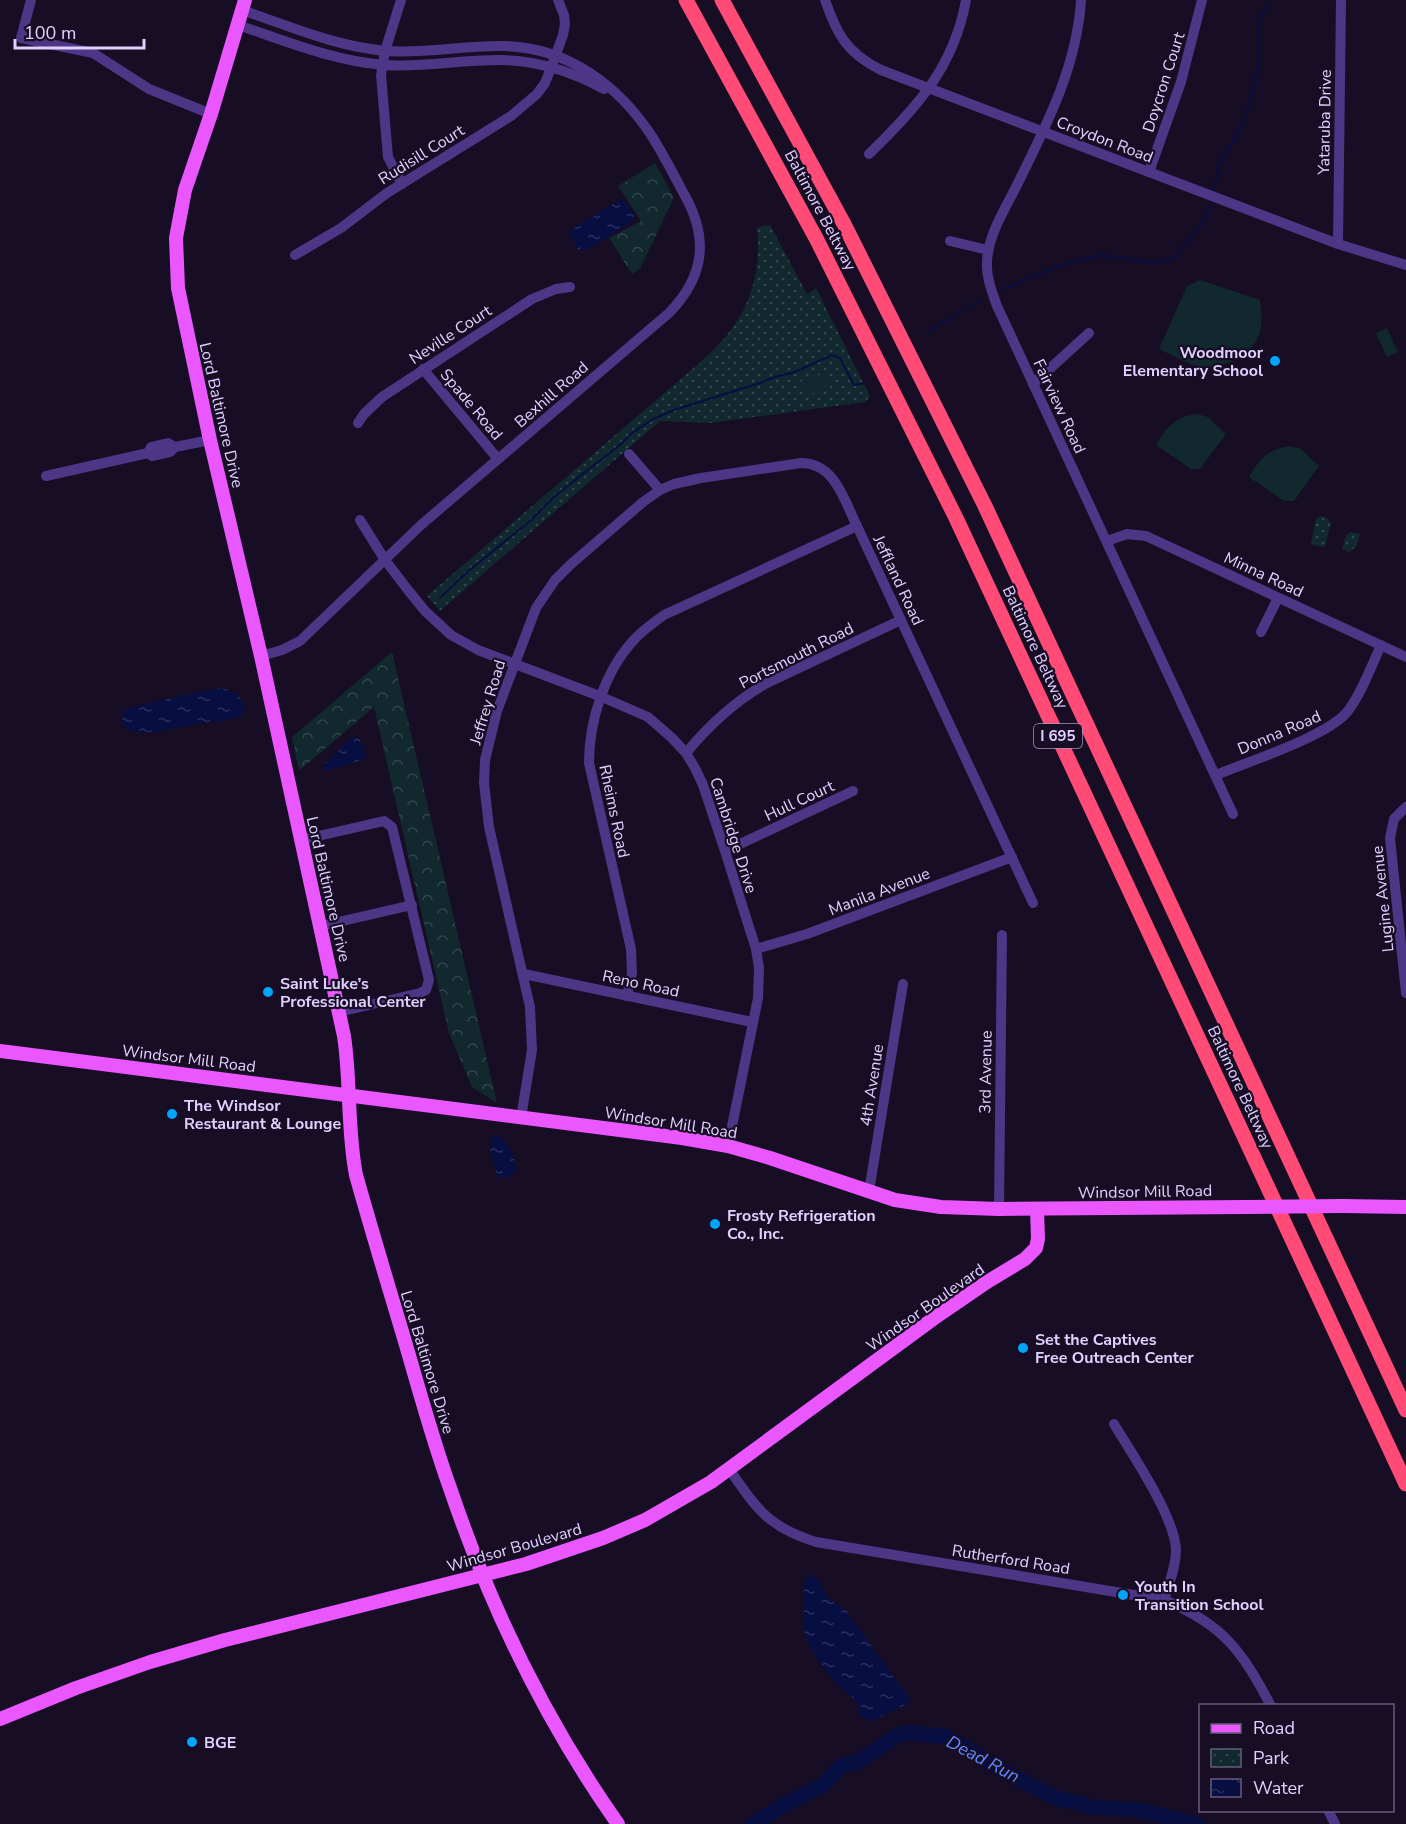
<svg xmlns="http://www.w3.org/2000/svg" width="1406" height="1824" font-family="'Nunito Sans',sans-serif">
	<defs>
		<pattern id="forest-crowns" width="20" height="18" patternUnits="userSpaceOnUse" patternTransform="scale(1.5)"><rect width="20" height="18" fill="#10282e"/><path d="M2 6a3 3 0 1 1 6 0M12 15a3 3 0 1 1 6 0" fill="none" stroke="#32464d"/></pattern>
		<pattern id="park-dots" width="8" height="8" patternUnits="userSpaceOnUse" patternTransform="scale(1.5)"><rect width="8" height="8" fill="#10282e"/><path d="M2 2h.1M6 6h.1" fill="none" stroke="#32464d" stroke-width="1.8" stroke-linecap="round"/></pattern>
		<pattern id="water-ripples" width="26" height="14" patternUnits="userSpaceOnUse" patternTransform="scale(1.5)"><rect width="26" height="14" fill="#070e42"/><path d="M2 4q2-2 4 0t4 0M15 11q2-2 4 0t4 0" fill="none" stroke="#2b305e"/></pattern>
	</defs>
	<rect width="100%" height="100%" fill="#170d24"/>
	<g fill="url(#forest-crowns)">
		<polygon points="655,163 674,198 640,269 632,274 609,238 641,221 618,186"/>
		<polygon points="392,652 497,1103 472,1087 449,1033 374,707 299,771 292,737"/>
	</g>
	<g fill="url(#park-dots)">
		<path d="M770 225 807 294 816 288 870 396 866 402 710 423 660 421 440 611 427 596 703 360C744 324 763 282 757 227Z"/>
		<polygon points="1321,516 1327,518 1331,523 1325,547 1313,545 1311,542 1316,519"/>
		<polygon points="1351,532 1360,534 1356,547 1349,552 1342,549 1346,535"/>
	</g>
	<g fill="#10282e">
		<path d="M1200 280 1260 300C1261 312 1264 325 1258 337 1249 358 1220 370 1198 366 1185 363 1172 355 1159 349L1187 286Z"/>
		<polygon points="1387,328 1398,352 1387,357 1376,333"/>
		<polygon points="825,373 830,388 804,396 799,382"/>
		<path d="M1197 414 1208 417 1226 434 1200 469H1191L1156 445C1166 427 1176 416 1197 414Z"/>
		<path d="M1290 446 1301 449 1319 466 1294 501H1284L1249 477C1259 459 1269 449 1290 446Z"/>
	</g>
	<g fill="url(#water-ripples)">
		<polygon points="624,199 634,215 633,221 587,250 578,250 570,233 575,227 619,200"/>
		<path d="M219 688C233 690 240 694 245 707L241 716C228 721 214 721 200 723 181 726 148 737 130 730 121 727 121 719 124 711L132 707Z"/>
		<polygon points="354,737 359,738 365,754 365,759 326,771 323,768 325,764 349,739"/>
		<path d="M500 1135C509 1145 515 1157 516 1170L509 1177 499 1178 497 1175 490 1150 492 1137Z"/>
		<path d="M811 1575 818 1580 829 1599 845 1609 909 1698V1702L905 1705 872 1721C856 1720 861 1707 853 1698 849 1694 843 1690 839 1686 824 1671 806 1647 803 1626 803 1620 805 1614 804 1608 803 1596 803 1588 807 1576Z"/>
	</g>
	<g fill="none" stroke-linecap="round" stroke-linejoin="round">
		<g stroke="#070e42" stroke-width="2">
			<polyline points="1213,194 1219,166 1243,123 1249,105 1258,69 1259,20 1266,8 1266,0"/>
			<polyline points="1003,289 1055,267 1099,255 1153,263 1172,259 1176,257 1180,250 1197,231 1208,212 1211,199"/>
			<polyline points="927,331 981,300"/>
			<polyline points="440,598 466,573 529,522 555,496 621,444 632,433 653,419 674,410 760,383 775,377 795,372 832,355 840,358 854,385 865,383"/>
		</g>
		<polyline stroke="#070e42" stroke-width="15" points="753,1824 791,1801 823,1785 841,1766 858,1762 900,1734 912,1733 948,1737 1005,1772 1057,1799 1080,1803 1089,1807 1138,1810 1197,1824"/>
		<g stroke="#4c3685" stroke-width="10">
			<polyline points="31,0 21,38 93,53 149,89 211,114"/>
			<polyline points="401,0 385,51 381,75 388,157 402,184"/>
			<path d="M825 0C837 35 847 53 881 70L1338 244 1406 265"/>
			<path d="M1081 0C1077 67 1046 126 1017 185 1005 209 988 235 987 262 986 277 992 292 997 306L1233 814"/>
			<path d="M242 10C289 26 337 47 387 51 426 54 465 45 505 46 568 48 619 85 653 138 664 156 674 175 684 194 709 238 705 276 669 313L421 525 300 641 282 650 261 656"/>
			<path d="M238 25C285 41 334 61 384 65 424 68 463 59 503 60 538 61 573 72 604 89"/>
			<path d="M869 154C916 108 954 68 966 0"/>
			<polyline points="1149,172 1181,82 1202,0"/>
			<polyline points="950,241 988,250"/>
			<polyline points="1338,244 1341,0"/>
			<polyline points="295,255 341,228 387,193 511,116 537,94 545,83 551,68 563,35 565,24 564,15 558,0"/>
			<polyline points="423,369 498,459"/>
			<polyline points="1033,384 1089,333"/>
			<polyline points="358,423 364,414 382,397 532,299 556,289 570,287"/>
			<polyline points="148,453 152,456 170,452 175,447 210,440"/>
			<polyline points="629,454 660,490"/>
			<polyline points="46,476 148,453 151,447 168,443 175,447"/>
			<polyline points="360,520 385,560 408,590 425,611 451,635 478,650 602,697 648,717 672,738 686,753 695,768 703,785 725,851 756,949 759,968 758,998 728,1146"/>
			<polyline points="1107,541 1127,534 1146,536 1406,657"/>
			<polyline points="1261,632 1278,598"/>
			<path d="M686 753C709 725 734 702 765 684L901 620"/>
			<path d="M1216 775C1249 761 1327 737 1348 711 1362 692 1371 667 1381 645"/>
			<polyline points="1406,807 1394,819 1390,838 1406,993"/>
			<polyline points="301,840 384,821 392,827 429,980 426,990 420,993 339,1012"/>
			<polyline points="725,851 853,791"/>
			<polyline points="321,926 412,905"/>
			<polyline points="756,949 807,934 1012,857"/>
			<polyline points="524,974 752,1022"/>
			<path d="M627 996 632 973 631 949 589 763C589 722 604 673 632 642 641 631 653 623 664 615L857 526"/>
			<path d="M521 1118 532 1050 530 1007 489 827 484 783 485 760 497 711 536 608 555 580 570 565 643 502 660 490 674 484 701 478 801 463C835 463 844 500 857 526L1033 903"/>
			<polyline points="869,1191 903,984"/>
			<polyline points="999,1209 1002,935"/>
			<path d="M1114 1424C1132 1454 1175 1517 1176 1550 1176 1567 1169 1583 1164 1600"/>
			<path d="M729 1469C757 1509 768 1527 816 1542L1164 1600C1223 1624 1242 1651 1271 1706"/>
			<polyline points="1328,1810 1335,1824"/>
		</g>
		<g stroke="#ea57ff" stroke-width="14">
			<path d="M245 0 211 114 185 190 176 238 178 288 210 440 261 656 344 1036C351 1082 347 1129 356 1175 372 1232 389 1288 406 1345 420 1393 433 1441 450 1488 490 1606 546 1722 618 1824"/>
			<polyline points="0,1051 682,1138 728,1146 770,1158 895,1200 941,1207 999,1209 1246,1207"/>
			<polyline points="1342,1206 1406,1207"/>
			<polyline points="0,1719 76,1688 150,1662 225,1640 526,1564 603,1538 645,1520 711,1482 933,1319 987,1282 1025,1259 1036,1248 1038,1239 1037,1209"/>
		</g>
		<g stroke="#ff4b75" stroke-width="15">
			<polyline points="686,0 817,240 956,518 1406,1484"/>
			<polyline points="722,0 844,224 985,506 1406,1410"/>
		</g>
		<polyline stroke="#ea57ff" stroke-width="14" points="1246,1207 1342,1206"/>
	</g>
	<g fill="#00a4fb" stroke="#170d24" stroke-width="2">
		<circle cx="1275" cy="361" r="6"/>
		<circle cx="268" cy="992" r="6"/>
		<circle cx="172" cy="1114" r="6"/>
		<circle cx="715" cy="1224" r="6"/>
		<circle cx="1023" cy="1348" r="6"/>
		<circle cx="1123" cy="1595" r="6"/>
		<circle cx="192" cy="1742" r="6"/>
	</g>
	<g text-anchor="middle" stroke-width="4.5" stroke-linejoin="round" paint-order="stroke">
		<rect fill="#170d24" stroke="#a496bd" stroke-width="1.5" x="1034" y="724" width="48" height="24" rx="4.5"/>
		<g font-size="15" font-weight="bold" fill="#e1d0ff">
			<text x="1058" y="741">I 695</text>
		</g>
		<g font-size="16" fill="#e1d0ff" stroke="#170d24">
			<text transform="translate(1163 82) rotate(-72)" y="6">Doycron Court</text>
			<text transform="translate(1324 122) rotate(-89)" y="6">Yataruba Drive</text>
			<text transform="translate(1105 139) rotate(21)" y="6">Croydon Road</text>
			<text transform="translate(421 154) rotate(-32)" y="6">Rudisill Court</text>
			<text transform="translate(821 210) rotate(62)" y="6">Baltimore Beltway</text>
			<text transform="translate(450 334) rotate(-33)" y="6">Neville Court</text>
			<text transform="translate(551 394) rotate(-41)" y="6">Bexhill Road</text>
			<text transform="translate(472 404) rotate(50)" y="6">Spade Road</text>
			<text transform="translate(1060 406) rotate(65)" y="6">Fairview Road</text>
			<text transform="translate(222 415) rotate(77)" y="6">Lord Baltimore Drive</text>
			<text transform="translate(1264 574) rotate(25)" y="6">Minna Road</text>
			<text transform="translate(899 580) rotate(65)" y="6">Jeffland Road</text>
			<text transform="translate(1036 647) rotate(65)" y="6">Baltimore Beltway</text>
			<text transform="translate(796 655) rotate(-27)" y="6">Portsmouth Road</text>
			<text transform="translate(487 702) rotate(-73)" y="6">Jeffrey Road</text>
			<text transform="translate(1279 732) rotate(-23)" y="6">Donna Road</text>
			<text transform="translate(799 800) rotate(-25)" y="6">Hull Court</text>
			<text transform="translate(615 811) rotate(78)" y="6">Rheims Road</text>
			<text transform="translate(734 835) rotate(72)" y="6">Cambridge Drive</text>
			<text transform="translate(329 889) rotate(77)" y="6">Lord Baltimore Drive</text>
			<text transform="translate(879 891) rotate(-21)" y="6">Manila Avenue</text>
			<text transform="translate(1382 899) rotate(-96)" y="6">Lugine Avenue</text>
			<text transform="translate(641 983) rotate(12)" y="6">Reno Road</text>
			<text transform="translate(189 1058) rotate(7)" y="6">Windsor Mill Road</text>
			<text transform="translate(985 1072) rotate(-89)" y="6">3rd Avenue</text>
			<text transform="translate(871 1085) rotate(-81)" y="6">4th Avenue</text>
			<text transform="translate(1241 1087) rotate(65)" y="6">Baltimore Beltway</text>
			<text transform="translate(671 1122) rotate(9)" y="6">Windsor Mill Road</text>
			<text transform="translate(1145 1191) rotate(-1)" y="6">Windsor Mill Road</text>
			<text transform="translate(925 1307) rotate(-35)" y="6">Windsor Boulevard</text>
			<text transform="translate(428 1362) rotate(73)" y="6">Lord Baltimore Drive</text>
			<text transform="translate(514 1547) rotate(-16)" y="6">Windsor Boulevard</text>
			<text transform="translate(1011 1559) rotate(9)" y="6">Rutherford Road</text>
		</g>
		<g font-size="16" font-weight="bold" fill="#e1d0ff" stroke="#170d24" text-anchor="start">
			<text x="1263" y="358" text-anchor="end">Woodmoor<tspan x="1263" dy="18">Elementary School</tspan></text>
			<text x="280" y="989">Saint Luke’s<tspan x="280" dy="18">Professional Center</tspan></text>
			<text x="184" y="1111">The Windsor<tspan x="184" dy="18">Restaurant &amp; Lounge</tspan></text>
			<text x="727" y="1221">Frosty Refrigeration<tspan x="727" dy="18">Co., Inc.</tspan></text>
			<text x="1035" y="1345">Set the Captives<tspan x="1035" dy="18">Free Outreach Center</tspan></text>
			<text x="1135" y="1592">Youth In<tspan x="1135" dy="18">Transition School</tspan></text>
			<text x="204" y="1748">BGE</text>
		</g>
		<g font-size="18" font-style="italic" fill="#5e8dff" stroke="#170d24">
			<text transform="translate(983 1759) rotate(28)" y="6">Dead Run</text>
		</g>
	</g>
	<rect x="1199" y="1704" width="195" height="108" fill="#170d24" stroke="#685b7c" stroke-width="1.5"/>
	<rect x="1211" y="1724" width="30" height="9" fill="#ea57ff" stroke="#685b7c" stroke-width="1.5"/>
	<text x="1253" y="1734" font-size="18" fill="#e1d0ff">Road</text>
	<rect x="1211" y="1749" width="30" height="18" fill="url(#park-dots)" stroke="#685b7c" stroke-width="1.5"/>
	<text x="1253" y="1764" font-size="18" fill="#e1d0ff">Park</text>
	<rect x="1211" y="1779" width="30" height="18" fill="url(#water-ripples)" stroke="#685b7c" stroke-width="1.5"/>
	<text x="1253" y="1794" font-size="18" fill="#e1d0ff">Water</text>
	<path d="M15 39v9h129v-9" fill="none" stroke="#e1d0ff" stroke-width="3"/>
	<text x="24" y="39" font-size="18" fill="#e1d0ff" stroke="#170d24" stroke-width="4.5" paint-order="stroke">100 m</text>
</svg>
